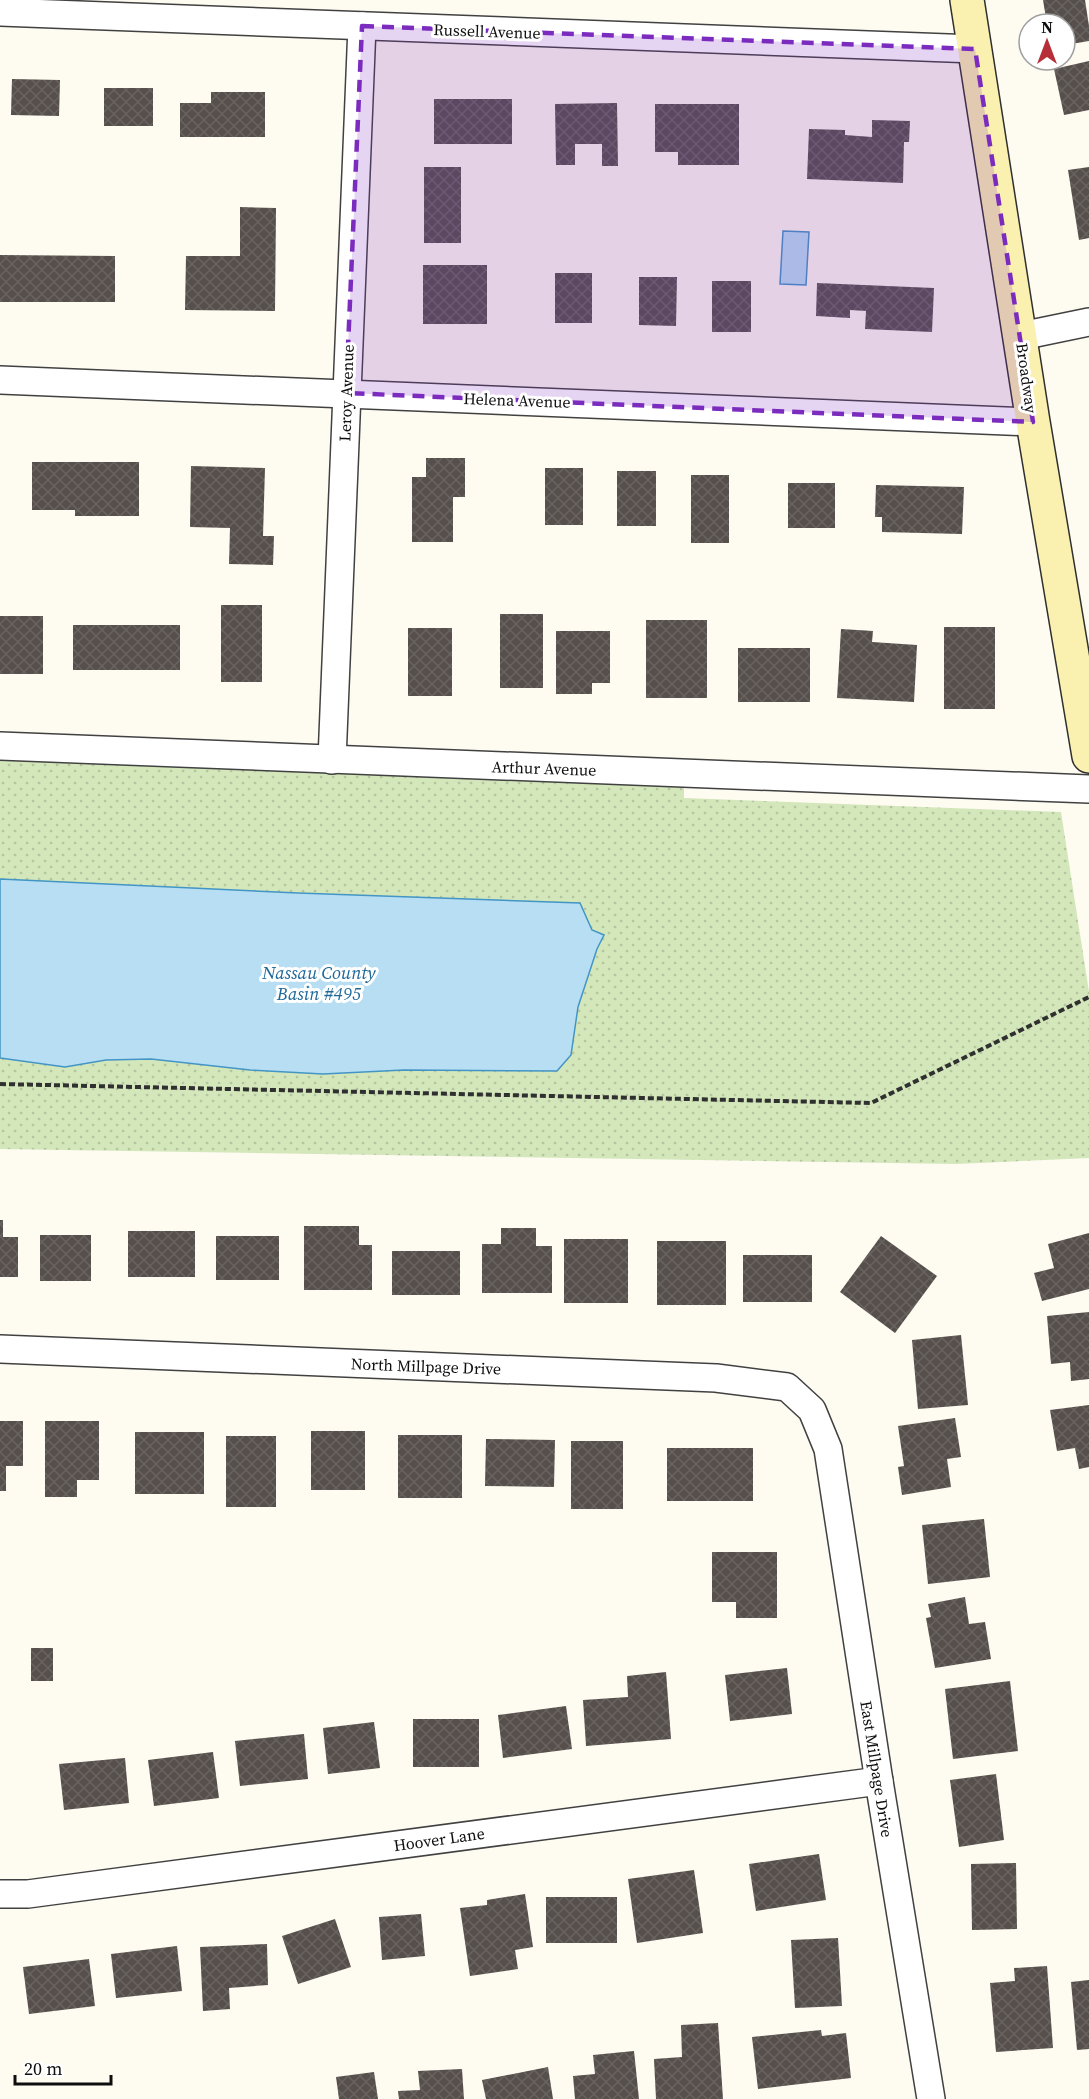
<svg xmlns="http://www.w3.org/2000/svg" width="1089" height="2099" font-family="'Source Serif 4',serif">
	<defs>
		<pattern id="grass-dots" width="8" height="8" patternUnits="userSpaceOnUse" patternTransform="scale(1.5)"><rect width="8" height="8" fill="#d3e7bb"/><path d="M2 2h.1M6 6h.1" fill="none" stroke="#b4c5a0" stroke-width="1.8" stroke-linecap="round"/></pattern>
		<pattern id="building-cross-hatch" width="8" height="8" patternUnits="userSpaceOnUse" patternTransform="scale(1.5)"><rect width="8" height="8" fill="#564f4b"/><path d="M0 0l8 8M0 8l8-8" fill="none" stroke="#696461"/></pattern>
	</defs>
	<rect width="100%" height="100%" fill="#fefbf0"/>
	<polygon fill="url(#grass-dots)" points="0,758 684,779 684,798 1061,812 1089,992 1089,1158 956,1164 0,1149"/>
	<g fill="#b8def3" stroke="#4395c5" stroke-width="1.5">
		<polygon points="783,231 809,232 806,285 780,284"/>
		<polygon points="0,879 298,893 580,903 592,930 604,935 597,949 578,1007 571,1055 557,1071 404,1070 323,1074 250,1070 151,1059 106,1060 65,1067 0,1058"/>
	</g>
	<g fill="url(#building-cross-hatch)">
		<polygon points="1043,0 1085,0 1089,26 1089,41 1065,45 1065,24 1047,24"/>
		<polygon points="1089,61 1089,110 1064,115 1054,69"/>
		<polygon points="12,79 60,80 59,116 11,115"/>
		<rect x="104" y="88" width="49" height="38"/>
		<polygon points="211,92 265,92 265,137 180,137 180,103 211,103"/>
		<rect x="434" y="99" width="78" height="45"/>
		<polygon points="617,103 618,166 602,166 602,144 575,144 575,165 556,165 555,104"/>
		<polygon points="655,104 739,104 739,165 678,165 678,152 655,152"/>
		<polygon points="872,120 910,121 909,142 904,142 903,183 807,179 809,129 845,130 845,135 872,137"/>
		<rect x="424" y="167" width="37" height="76"/>
		<polygon points="1089,167 1089,238 1079,240 1068,170"/>
		<polygon points="240,207 276,208 275,311 185,310 186,256 240,256"/>
		<polygon points="0,255 115,256 115,302 0,302"/>
		<rect x="423" y="265" width="64" height="59"/>
		<rect x="555" y="273" width="37" height="50"/>
		<polygon points="639,277 677,277 676,326 639,325"/>
		<rect x="712" y="281" width="39" height="51"/>
		<polygon points="817,283 934,288 932,332 865,329 866,311 850,310 850,318 816,316"/>
		<polygon points="426,458 465,458 465,497 453,497 453,542 412,542 412,477 426,477"/>
		<polygon points="32,462 139,462 139,516 75,516 75,510 32,510"/>
		<polygon points="191,466 265,468 263,536 274,536 273,565 229,564 230,528 190,527"/>
		<rect x="545" y="468" width="38" height="57"/>
		<rect x="617" y="471" width="39" height="55"/>
		<rect x="691" y="475" width="38" height="68"/>
		<rect x="788" y="483" width="47" height="45"/>
		<polygon points="876,485 964,487 962,534 882,532 882,517 875,517"/>
		<rect x="221" y="605" width="41" height="77"/>
		<rect x="500" y="614" width="43" height="74"/>
		<rect x="0" y="616" width="43" height="58"/>
		<rect x="646" y="620" width="61" height="78"/>
		<rect x="73" y="625" width="107" height="45"/>
		<rect x="944" y="627" width="51" height="82"/>
		<rect x="408" y="628" width="44" height="68"/>
		<polygon points="841,629 873,631 872,642 917,645 914,702 837,698"/>
		<polygon points="556,631 610,631 610,683 592,683 592,694 556,694"/>
		<rect x="738" y="648" width="72" height="54"/>
		<polygon points="0,1220 3,1220 3,1237 18,1237 18,1277 0,1277"/>
		<polygon points="304,1226 359,1226 359,1245 372,1245 372,1290 304,1290"/>
		<polygon points="501,1228 536,1228 536,1246 552,1246 552,1293 482,1293 482,1244 501,1244"/>
		<rect x="128" y="1231" width="67" height="46"/>
		<polygon points="1089,1233 1089,1289 1042,1301 1034,1273 1054,1268 1048,1244"/>
		<rect x="40" y="1235" width="51" height="46"/>
		<rect x="216" y="1236" width="63" height="44"/>
		<polygon points="881,1236 937,1276 895,1333 840,1292"/>
		<rect x="564" y="1239" width="64" height="64"/>
		<rect x="657" y="1241" width="69" height="64"/>
		<rect x="392" y="1251" width="68" height="44"/>
		<rect x="743" y="1255" width="69" height="47"/>
		<polygon points="1089,1312 1089,1379 1071,1381 1070,1362 1051,1364 1047,1316"/>
		<polygon points="961,1335 968,1405 918,1409 912,1340"/>
		<polygon points="1089,1405 1089,1467 1079,1469 1075,1448 1057,1451 1050,1410"/>
		<polygon points="955,1418 961,1457 947,1459 951,1487 902,1495 898,1467 904,1466 898,1426"/>
		<polygon points="0,1421 23,1421 23,1466 6,1466 6,1491 0,1491"/>
		<polygon points="45,1421 99,1421 99,1480 77,1480 77,1497 45,1497"/>
		<rect x="311" y="1431" width="54" height="59"/>
		<rect x="135" y="1432" width="69" height="62"/>
		<rect x="398" y="1435" width="64" height="63"/>
		<rect x="226" y="1436" width="50" height="71"/>
		<polygon points="486,1439 555,1440 554,1487 485,1486"/>
		<rect x="571" y="1441" width="52" height="68"/>
		<rect x="667" y="1448" width="86" height="53"/>
		<polygon points="984,1519 990,1577 928,1584 922,1525"/>
		<polygon points="712,1552 777,1552 777,1618 736,1618 736,1602 712,1602"/>
		<polygon points="965,1597 969,1624 985,1622 991,1659 935,1668 926,1618 931,1617 928,1604"/>
		<rect x="31" y="1648" width="22" height="33"/>
		<polygon points="787,1668 792,1714 730,1721 725,1675"/>
		<polygon points="666,1672 671,1739 586,1746 583,1700 628,1697 627,1676"/>
		<polygon points="1010,1681 1018,1751 953,1759 945,1689"/>
		<polygon points="566,1706 572,1749 503,1758 498,1715"/>
		<rect x="413" y="1719" width="66" height="48"/>
		<polygon points="374,1722 380,1768 328,1774 323,1728"/>
		<polygon points="304,1734 308,1779 240,1786 235,1741"/>
		<polygon points="213,1752 219,1798 154,1806 148,1760"/>
		<polygon points="125,1758 129,1803 64,1810 59,1764"/>
		<polygon points="996,1774 1004,1840 959,1847 950,1780"/>
		<polygon points="819,1854 826,1900 756,1911 749,1864"/>
		<polygon points="1016,1863 1017,1929 972,1930 971,1864"/>
		<polygon points="694,1870 703,1933 637,1943 628,1879"/>
		<polygon points="525,1894 533,1947 515,1950 518,1969 470,1976 460,1908 487,1905 487,1900"/>
		<rect x="546" y="1897" width="71" height="46"/>
		<polygon points="421,1914 425,1956 382,1960 379,1917"/>
		<polygon points="335,1919 351,1967 298,1984 282,1936"/>
		<polygon points="838,1938 842,2006 795,2008 791,1940"/>
		<polygon points="267,1944 268,1985 229,1988 230,2009 203,2011 200,1947"/>
		<polygon points="177,1946 182,1991 116,1998 111,1954"/>
		<polygon points="89,1959 95,2006 29,2014 23,1967"/>
		<polygon points="1047,1966 1053,2048 996,2052 990,1983 1015,1981 1014,1968"/>
		<polygon points="1089,1980 1089,2049 1077,2050 1071,1982"/>
		<polygon points="718,2023 723,2099 656,2099 654,2059 682,2057 681,2025"/>
		<polygon points="821,2030 822,2036 846,2033 851,2078 758,2089 752,2037"/>
		<polygon points="634,2051 639,2099 575,2099 573,2076 595,2074 593,2055"/>
		<polygon points="548,2067 553,2099 486,2099 482,2080"/>
		<polygon points="462,2069 464,2099 399,2099 398,2091 420,2090 418,2071"/>
		<polygon points="374,2072 378,2099 339,2099 336,2077"/>
	</g>
	<g fill="none" stroke-linecap="round" stroke-linejoin="round">
		<g stroke="#414141" stroke-width="30">
			<g id="street">
				<polyline points="0,12 975,49"/>
				<polyline points="1021,336 1089,322"/>
				<polyline points="0,380 1033,422"/>
				<polyline points="0,746 1089,789"/>
				<polyline points="332,760 362,26"/>
				<polyline points="0,1349 716,1378 787,1387 812,1410 828,1449 879,1781 931,2099"/>
				<polyline points="0,1894 28,1894 879,1781"/>
			</g>
		</g>
		<g stroke="#303030" stroke-width="36">
			<polyline id="secondary" points="967,0 1033,422 1089,756"/>
		</g>
		<polyline stroke="#303030" stroke-width="4" stroke-dasharray="6 3" stroke-linecap="butt" points="0,1084 871,1103 1089,997"/>
		<use href="#street" stroke="#fff" stroke-width="27"/>
		<use href="#secondary" stroke="#faf0af" stroke-width="33"/>
	</g>
	<path fill="#7b2cbf" fill-opacity="0.2" stroke="#7b2cbf" stroke-width="4.5" stroke-dasharray="12 8" stroke-linejoin="round" d="M362 26 975 49 1033 422 346 393Z"/>
	<g text-anchor="middle" stroke-width="6" stroke-linejoin="round" paint-order="stroke">
		<g font-size="16" fill="#0e0e0e" stroke="#fff">
			<text transform="translate(487 31) rotate(2)" y="6">Russell Avenue</text>
			<text transform="translate(1027 378) rotate(82)" y="6">Broadway</text>
			<text transform="translate(346 393) rotate(-88)" y="6">Leroy Avenue</text>
			<text transform="translate(517 400) rotate(2)" y="6">Helena Avenue</text>
			<text transform="translate(544 768) rotate(2)" y="6">Arthur Avenue</text>
			<text transform="translate(426 1366) rotate(2)" y="6">North Millpage Drive</text>
			<text transform="translate(877 1769) rotate(81)" y="6">East Millpage Drive</text>
			<text transform="translate(439 1839) rotate(-8)" y="6">Hoover Lane</text>
		</g>
		<g font-size="18" font-style="italic" fill="#1e6799" stroke="#fff">
			<text x="319" y="979">Nassau County<tspan x="319" dy="21">Basin #495</tspan></text>
		</g>
	</g>
	<g transform="translate(1047 42)"><circle r="28" fill="#ffffff" stroke="#9f9f9f" stroke-width="1.5"/>
	<path d="M0-4.5L10 22L0 15L-10 22Z" fill="#b62e38"/>
	<text y="-9" font-size="16" font-weight="bold" text-anchor="middle" fill="#0e0e0e">N</text>
	</g>
	<path d="M15 2075v9h96v-9" fill="none" stroke="#0e0e0e" stroke-width="3"/>
	<text x="24" y="2075" font-size="18" fill="#0e0e0e" stroke="#ffffff" stroke-width="4.5" paint-order="stroke">20 m</text>
</svg>
